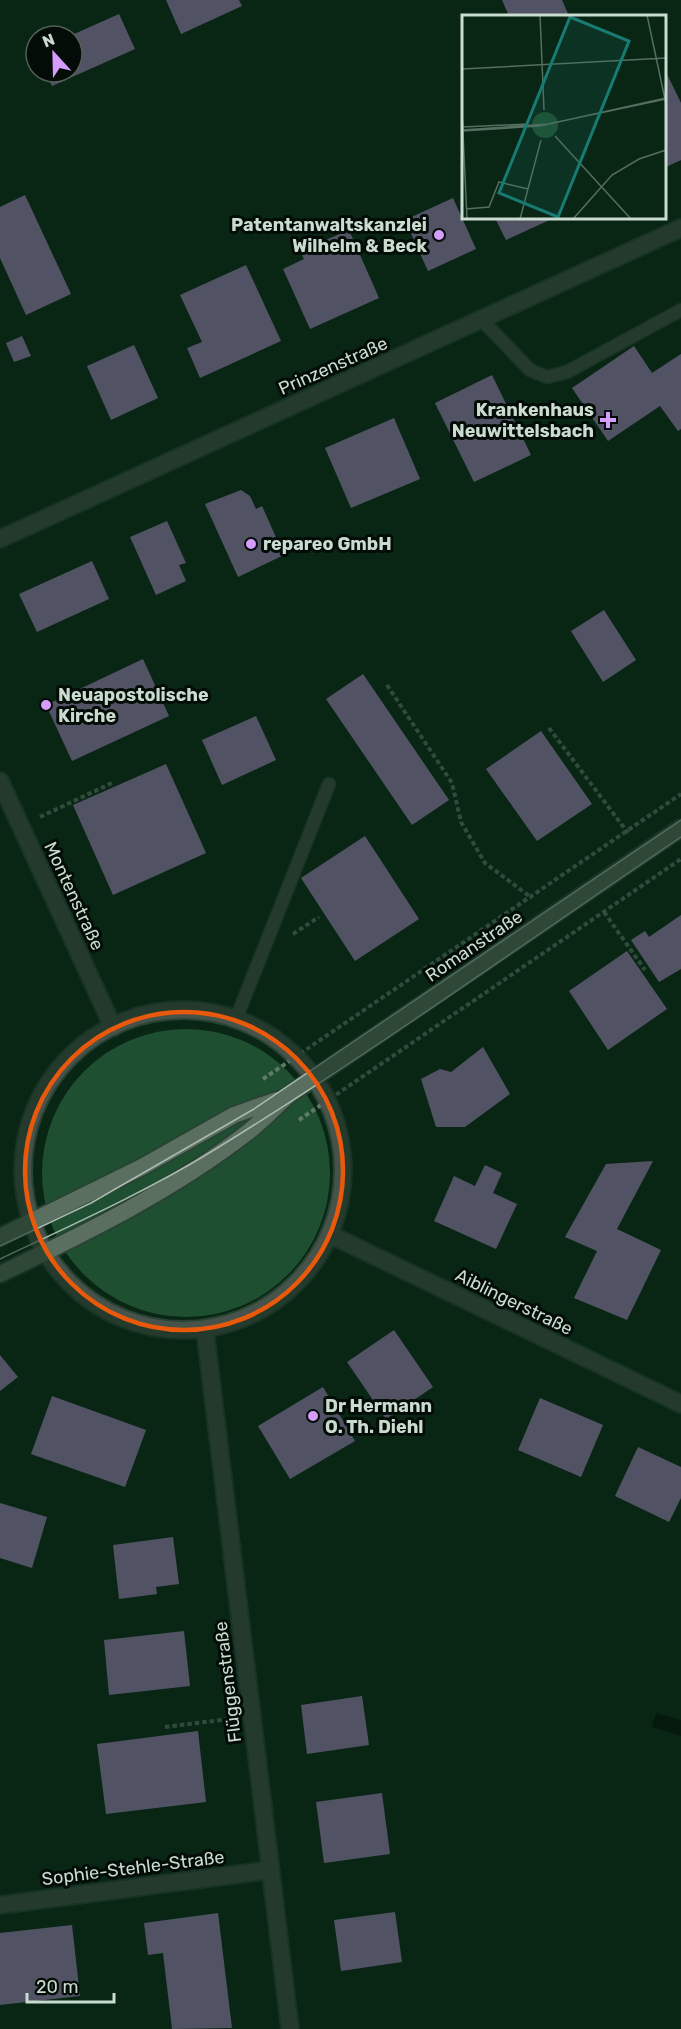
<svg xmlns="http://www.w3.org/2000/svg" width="681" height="2029" font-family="Rubik,sans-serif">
	<rect width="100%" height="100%" fill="#092615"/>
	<circle fill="#1e4f31" cx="186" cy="1173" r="144"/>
	<polygon fill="#000c03" points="656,1713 681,1720 681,1736 652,1727"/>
	<g fill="#ac88c5">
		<polygon points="166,0 239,0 242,6 181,34"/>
		<polygon points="502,0 562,0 569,16 509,16"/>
		<polygon points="119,14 135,49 52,86 45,72 72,72 72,35"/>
		<polygon points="664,68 681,103 681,160 664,168"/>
		<polygon points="25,195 71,294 26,315 0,258 0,207"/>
		<polygon points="453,198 476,249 428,271 405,220"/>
		<polygon points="495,218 554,218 506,240"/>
		<polygon points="349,230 379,298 310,329 283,269 304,259 300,251"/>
		<polygon points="246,265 281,341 200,378 187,348 202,342 180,295"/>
		<polygon points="22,336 31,356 14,362 6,343"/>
		<polygon points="134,345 158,398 111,420 87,366"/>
		<polygon points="634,346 652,373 681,354 681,429 678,431 660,406 608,441 572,388"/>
		<polygon points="492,375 531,455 474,482 435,403"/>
		<polygon points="394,418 420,479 351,508 325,448"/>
		<polygon points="241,490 250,496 256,509 262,506 284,555 238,577 205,504"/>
		<polygon points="167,521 186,563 179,565 186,581 156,595 130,537"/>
		<polygon points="92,561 109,599 37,632 19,594"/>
		<polygon points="604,610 636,660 603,682 571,631"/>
		<polygon points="143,659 169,716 72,761 46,705"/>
		<polygon points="363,674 449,800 412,825 326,699"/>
		<polygon points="256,716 276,760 222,785 202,740"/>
		<polygon points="541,731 592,804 537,841 486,769"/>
		<polygon points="166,764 206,853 113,895 73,805"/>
		<polygon points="365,836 419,919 355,961 301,878"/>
		<polygon points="681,915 681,969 659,982 631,940 645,931 649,937"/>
		<polygon points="627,951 667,1009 608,1050 569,991"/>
		<polygon points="483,1047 510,1094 465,1127 436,1127 421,1079 440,1069 451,1072"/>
		<polygon points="653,1161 617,1229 661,1250 627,1320 574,1298 597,1251 565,1237 606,1164"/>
		<polygon points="485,1165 502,1173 493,1193 517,1204 496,1249 434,1221 454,1176 475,1186"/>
		<polygon points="394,1330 433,1387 386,1419 347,1362"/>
		<polygon points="0,1355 18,1377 0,1391"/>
		<polygon points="323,1387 355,1441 290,1479 258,1426"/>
		<polygon points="52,1396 146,1430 125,1487 31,1454"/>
		<polygon points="540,1398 603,1425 581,1477 518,1450"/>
		<polygon points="638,1447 681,1467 681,1498 669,1522 615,1496"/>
		<polygon points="0,1503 47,1517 32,1568 0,1558"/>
		<polygon points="173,1537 179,1584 156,1587 157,1594 119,1599 113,1545"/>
		<polygon points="184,1631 190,1686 109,1695 104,1640"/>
		<polygon points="362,1696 369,1745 307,1754 301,1705"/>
		<polygon points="198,1731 206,1802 106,1814 97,1744"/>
		<polygon points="382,1793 390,1854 324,1863 316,1802"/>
		<polygon points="395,1912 402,1962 341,1971 334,1920"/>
		<polygon points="218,1913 232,2028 172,2029 163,1953 148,1955 144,1923"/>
		<polygon points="72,1925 80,1996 0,2005 0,1933"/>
	</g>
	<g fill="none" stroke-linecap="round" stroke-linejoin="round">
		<g stroke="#284333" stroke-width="15">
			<g id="service">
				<polyline points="482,320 530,370 547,377 567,372 681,310"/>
				<polyline points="236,1019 329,784"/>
			</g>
		</g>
		<g stroke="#284333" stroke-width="20">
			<g id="minor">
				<polyline points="0,539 681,228"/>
				<polyline points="0,781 113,1027"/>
				<circle cx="183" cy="1170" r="160"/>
				<polyline points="331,1235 681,1404"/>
				<polyline points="205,1330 290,2029"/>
				<polyline points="0,1905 270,1870"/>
			</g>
		</g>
		<g stroke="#284333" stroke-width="20">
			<g id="secondary">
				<polyline points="0,1237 142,1167 234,1115 277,1100"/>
				<path d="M0 1274C86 1233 172 1191 248 1132 262 1121 275 1107 289 1095L681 828"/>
			</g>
		</g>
		<g stroke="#61796a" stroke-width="4" stroke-dasharray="4.5 3" stroke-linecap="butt">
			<polyline points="387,685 452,783 461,822 485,863 532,898"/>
			<polyline points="549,728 628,833"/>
			<polyline points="40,817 114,782"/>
			<polyline points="604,912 645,970"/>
			<polyline points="293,934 319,917"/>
			<polyline points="263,1079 681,794"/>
			<polyline points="299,1120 681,859"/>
			<polyline points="165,1727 229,1719"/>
		</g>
		<use href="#service" stroke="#46534a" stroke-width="12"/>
		<use href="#minor" stroke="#46534a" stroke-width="16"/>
		<use href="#secondary" stroke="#5b6f61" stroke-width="16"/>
		<g stroke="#a8bbae" stroke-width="1.5">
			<polyline points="0,1246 91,1203 254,1109 681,820"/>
			<path d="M0 1259C72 1225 146 1192 214 1150 373 1052 526 942 681 837"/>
		</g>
	</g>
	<path d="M0 0H681V2029H0ZM25 1171a159 159 0 1 1 318 0a159 159 0 1 1-318 0Z" fill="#092615" fill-opacity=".55" fill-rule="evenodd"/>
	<path fill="none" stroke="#e8590c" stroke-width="4.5" stroke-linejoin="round" d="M25 1171a159 159 0 1 1 318 0a159 159 0 1 1-318 0Z"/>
	<g fill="#d59cfb" stroke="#030c06" stroke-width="2">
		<circle cx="439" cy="235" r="6"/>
		<path d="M605 411h6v6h6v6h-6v6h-6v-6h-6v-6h6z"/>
		<circle cx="251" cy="544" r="6"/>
		<circle cx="46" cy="705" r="6"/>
		<circle cx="313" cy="1416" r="6"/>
	</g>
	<g text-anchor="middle" stroke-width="6" stroke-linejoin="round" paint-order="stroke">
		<g font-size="18" font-weight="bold" fill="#cadbcf" stroke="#030c06" text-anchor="start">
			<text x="427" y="231" text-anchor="end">Patentanwaltskanzlei<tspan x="427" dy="21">Wilhelm &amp; Beck</tspan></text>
			<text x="594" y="416" text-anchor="end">Krankenhaus<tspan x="594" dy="21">Neuwittelsbach</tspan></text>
			<text x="263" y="550">repareo GmbH</text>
			<text x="58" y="701">Neuapostolische<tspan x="58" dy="21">Kirche</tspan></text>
			<text x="325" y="1412">Dr Hermann<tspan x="325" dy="21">O. Th. Diehl</tspan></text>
		</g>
		<g font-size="18" fill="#cadbcf" stroke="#030c06">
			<text transform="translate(333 366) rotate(-24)" y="6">Prinzenstraße</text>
			<text transform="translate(74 896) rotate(65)" y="6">Montenstraße</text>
			<text transform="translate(474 946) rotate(-34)" y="6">Romanstraße</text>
			<text transform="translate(514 1302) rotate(26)" y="6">Aiblingerstraße</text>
			<text transform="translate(228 1682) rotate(-97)" y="6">Flüggenstraße</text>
			<text transform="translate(133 1868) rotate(-7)" y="6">Sophie-Stehle-Straße</text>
		</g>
	</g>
	<g transform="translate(462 15)">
		<rect width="204" height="204" fill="#092615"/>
		<path d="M70 110a13 13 0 1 1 26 0a13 13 0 1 1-26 0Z" fill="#1e4f31"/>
		<path fill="none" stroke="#566e5f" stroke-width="1.5" d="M78 0 82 95M185 0 204 89M0 54 204 43M0 96 5 204M0 112 65 109M0 115 86 109 204 84M0 116 78 111 204 83M93 121 169 204M4 194 27 192 37 167 66 174M58 204 79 125M111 204 150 160 177 144 204 135"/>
		<path fill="#187b73" fill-opacity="0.15" stroke="#187b73" stroke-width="3" d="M108 2 167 26 96 202 37 178Z"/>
		<rect width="204" height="204" fill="none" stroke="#cadbcf" stroke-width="3"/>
	</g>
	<g transform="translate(54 54) rotate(338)"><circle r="28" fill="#030c06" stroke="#535f56" stroke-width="1.5"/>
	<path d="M0-4.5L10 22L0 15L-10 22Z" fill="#d59cfb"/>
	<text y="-9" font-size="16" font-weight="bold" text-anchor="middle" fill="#cadbcf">N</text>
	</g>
	<path d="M27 1993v9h87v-9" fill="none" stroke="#cadbcf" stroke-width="3"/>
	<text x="36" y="1993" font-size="18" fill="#cadbcf" stroke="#030c06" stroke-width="4.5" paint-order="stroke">20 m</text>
</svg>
